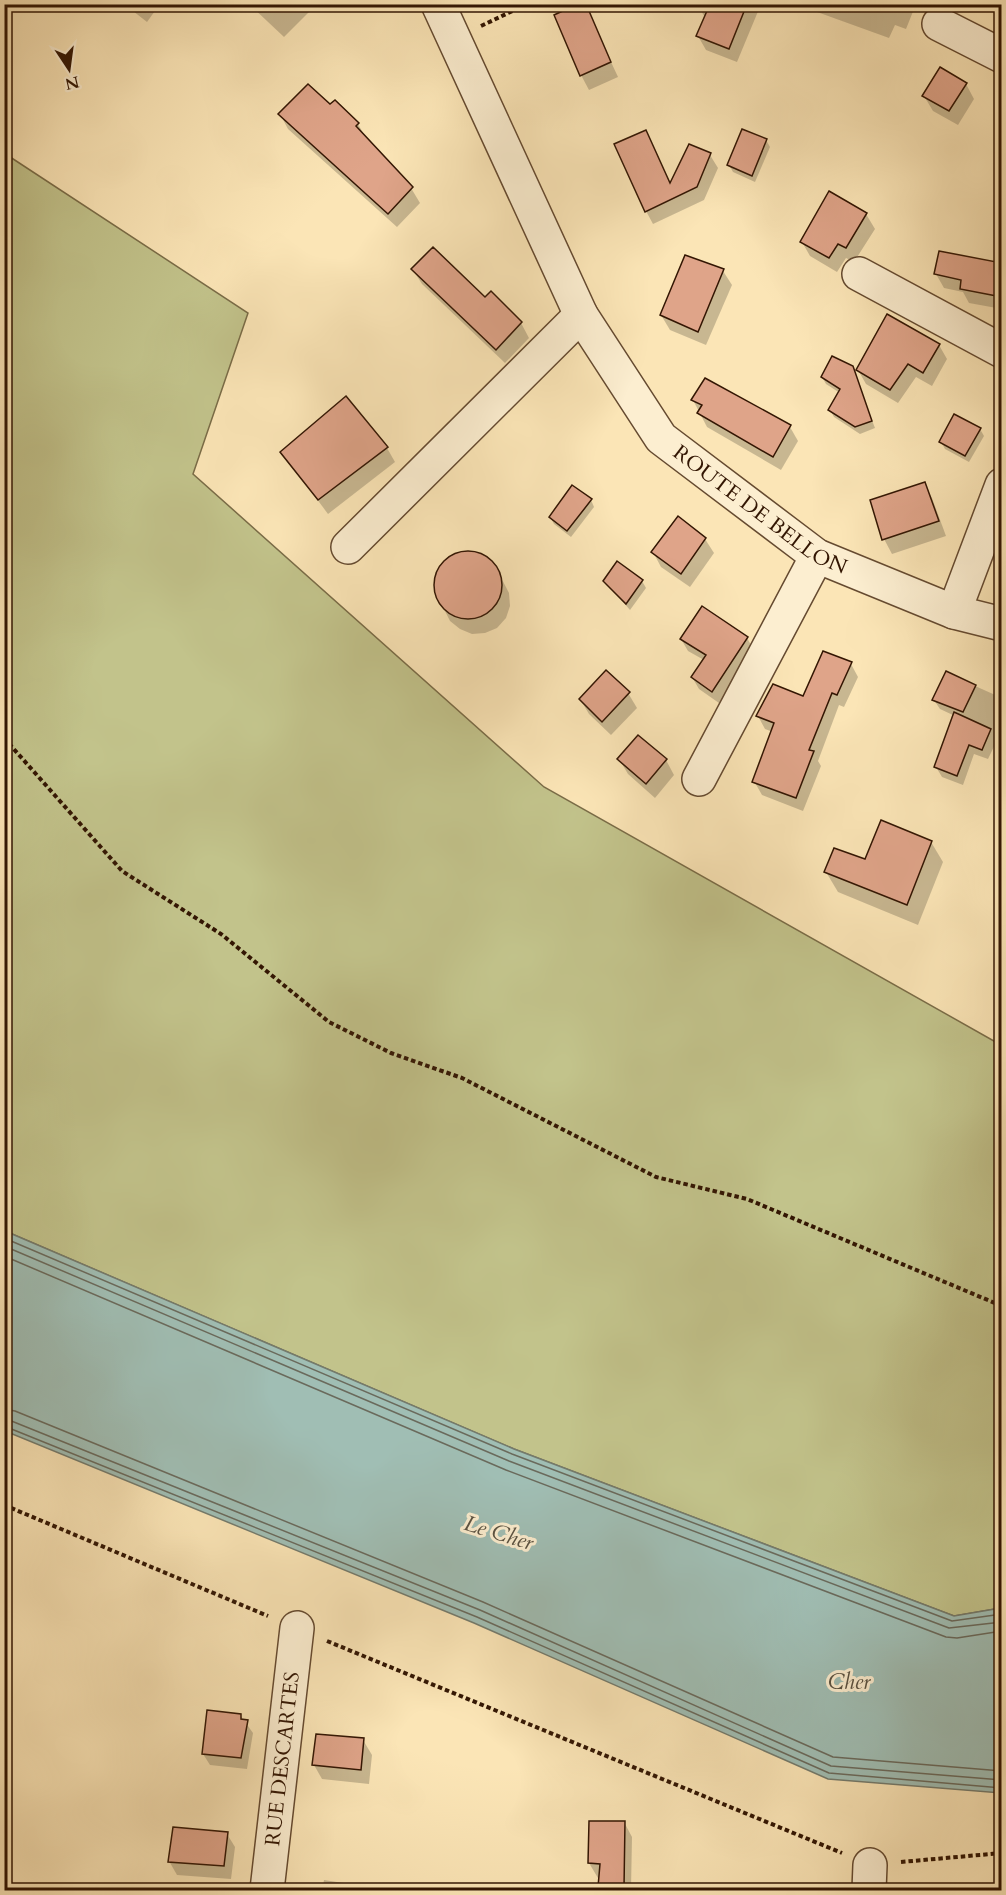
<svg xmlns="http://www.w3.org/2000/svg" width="1006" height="1895" font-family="Cardo,serif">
	<rect width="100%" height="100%" fill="#fbe5b6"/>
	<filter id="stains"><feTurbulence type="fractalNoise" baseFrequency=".00333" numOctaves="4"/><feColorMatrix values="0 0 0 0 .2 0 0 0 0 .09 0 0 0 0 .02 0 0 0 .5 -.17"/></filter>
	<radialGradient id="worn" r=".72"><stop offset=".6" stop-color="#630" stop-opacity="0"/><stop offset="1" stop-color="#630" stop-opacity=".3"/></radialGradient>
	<polygon fill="#c2c38b" stroke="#7a6c47" stroke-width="1.5" points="4,153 248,313 193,474 544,787 1001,1045 1001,1608 954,1616 514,1449 5,1231"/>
	<polygon fill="#a0beb4" stroke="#747b6d" stroke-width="1.5" points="5,1231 514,1449 954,1616 1001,1608 1001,1793 828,1779 474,1623 5,1431"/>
	<g fill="#0003">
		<polygon points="124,4 160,4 147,22"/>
		<polygon points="249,4 308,4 311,10 284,37"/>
		<polygon points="584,4 618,77 589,90 581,75"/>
		<polygon points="702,4 756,4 759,9 737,62 706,50 698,36 706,19 700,9"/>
		<polygon points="795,4 916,4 906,29 895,25 889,38"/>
		<polygon points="966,84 974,99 958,125 933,111 924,96"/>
		<polygon points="329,106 358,124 366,138 411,188 420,203 397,227 288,129 280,114"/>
		<polygon points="645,132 671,184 690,146 710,155 718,168 704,200 653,224 646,211"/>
		<polygon points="766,140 770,147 755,182 733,172 729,165"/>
		<polygon points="866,214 875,229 854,262 846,258 837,272 810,256 802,242"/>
		<polygon points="1002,264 1002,309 969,303 963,292 944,288 936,274"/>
		<polygon points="413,270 485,299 521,323 529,338 505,363 422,284"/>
		<polygon points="723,271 732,285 706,345 670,330 661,315"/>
		<polygon points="939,345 947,359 932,386 916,377 898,403 866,384 858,370"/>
		<polygon points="822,377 855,377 875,428 860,434 834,417 830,410 840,393 826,384"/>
		<polygon points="346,398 387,448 395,462 328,514 282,452"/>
		<polygon points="693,400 790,427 798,441 781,470 707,427"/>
		<polygon points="980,429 984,436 969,462 945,449 941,442"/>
		<polygon points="924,483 932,498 946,536 892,554 884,539"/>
		<polygon points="591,500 594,507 571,537 554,524 550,517"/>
		<polygon points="705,539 714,553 690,587 661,567 653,552"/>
		<polygon points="473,552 486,557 495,566 509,593 510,606 506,618 497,628 485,633 472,634 460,629 450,621 436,593 435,580 440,568 448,558 460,553"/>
		<polygon points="605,581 642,581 646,588 630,610"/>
		<polygon points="702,608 747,638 754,650 719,703 699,689 692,677 704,660 688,651 681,639"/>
		<polygon points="851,664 858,677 844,707 839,705 818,761 821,766 803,811 762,795 754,781 773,732 765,729 758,716 804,698"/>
		<polygon points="946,673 1002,698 1002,730 988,759 974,754 963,785 942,777 936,767 955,716 940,709 934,700"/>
		<polygon points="628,693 637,708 611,735 589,714 580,699"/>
		<polygon points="619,759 666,760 674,775 655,798 628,774"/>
		<polygon points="931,842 943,862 918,925 838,892 826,872"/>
		<polygon points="240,1715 253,1733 247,1769 210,1765 203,1754"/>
		<polygon points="363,1740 372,1755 369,1784 322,1779 314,1765"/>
		<polygon points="624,1822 632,1837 631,1890 602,1890 600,1878 598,1878 589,1863"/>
		<polygon points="227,1834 235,1847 231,1879 177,1875 169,1861"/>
		<polygon points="324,1880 363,1886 366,1890 322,1890"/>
	</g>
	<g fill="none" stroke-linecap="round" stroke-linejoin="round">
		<g stroke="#6a6a5c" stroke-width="1.5">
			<polyline points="4,1238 512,1454 952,1621 1002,1614"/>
			<polyline points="4,1246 509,1461 949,1628 1002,1622"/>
			<polyline points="4,1256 506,1470 946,1637 957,1638 1002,1631"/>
			<polyline points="4,1409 15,1411 483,1602 833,1757 1002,1771"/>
			<polyline points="4,1418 480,1610 831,1766 1002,1780"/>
			<polyline points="4,1426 477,1617 829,1773 1002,1788"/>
		</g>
	</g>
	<g fill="#dfa489" stroke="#331603" stroke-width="1.5">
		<polygon points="578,4 586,4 611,62 580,76 554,15"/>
		<polygon points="710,4 747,4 729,49 696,36"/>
		<polygon points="940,67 967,83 949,111 922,96"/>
		<polygon points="308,84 330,104 335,100 359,123 356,126 413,187 388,214 278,114"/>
		<polygon points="742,129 767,139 752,176 727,165"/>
		<polygon points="646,130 670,183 689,144 711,153 697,187 645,212 614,144"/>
		<polygon points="829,191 867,213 846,248 838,244 829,258 800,242"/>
		<polygon points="433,247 485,297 491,291 522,322 496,350 411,269"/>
		<polygon points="939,251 1002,263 1002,297 960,289 961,280 934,274"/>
		<polygon points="685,255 724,269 698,332 660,315"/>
		<polygon points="887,314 940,344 923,373 908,364 890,390 856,370"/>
		<polygon points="832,356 853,366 872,421 855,427 828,410 840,389 821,377"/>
		<polygon points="705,378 791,425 773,457 697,413 702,405 691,400"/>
		<polygon points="346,396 388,447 318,500 280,452"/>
		<polygon points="954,414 981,428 965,456 939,442"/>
		<polygon points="925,482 939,521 882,540 870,500"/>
		<polygon points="572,485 592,499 567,531 549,517"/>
		<polygon points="678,516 706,538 681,574 651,552"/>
		<circle cx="468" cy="585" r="34"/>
		<polygon points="617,561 643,580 626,604 603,581"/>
		<polygon points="702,606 748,637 712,692 691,677 706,655 680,639"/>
		<polygon points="823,651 852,662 837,695 832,693 809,750 814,751 796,798 752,782 774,723 756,716 773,684 803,696"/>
		<polygon points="606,670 630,692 602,722 579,699"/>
		<polygon points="946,671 976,685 963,712 932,700"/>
		<polygon points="954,712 991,729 982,750 969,745 957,776 934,767"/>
		<polygon points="638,735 667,759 646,784 617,759"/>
		<polygon points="881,820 932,841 907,905 824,872 834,848 865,859"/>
		<polygon points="207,1710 241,1714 241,1719 248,1720 241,1758 202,1754"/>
		<polygon points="316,1734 364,1738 361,1770 312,1765"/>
		<polygon points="589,1821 625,1821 624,1888 598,1887 600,1864 588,1863"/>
		<polygon points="173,1827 228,1832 224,1866 168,1862"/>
	</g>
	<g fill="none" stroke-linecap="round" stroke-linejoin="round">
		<g stroke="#654a30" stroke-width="36">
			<g id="minor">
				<path id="s1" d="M438 4 581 315 661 438 817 556 954 612 1002 624"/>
				<polyline points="939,24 1002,56"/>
				<polyline points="859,274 1002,351"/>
				<polyline points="348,547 581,315"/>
				<polyline points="954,612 1002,485"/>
				<polyline points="699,779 817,556"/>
				<path id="s2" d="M267 1890 297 1628"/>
				<polyline points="869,1890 870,1865"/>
			</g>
		</g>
		<g stroke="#331603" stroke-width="4" stroke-dasharray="4.5 3" stroke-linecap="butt">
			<polyline points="481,26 527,4"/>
			<polyline points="4,738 122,871 221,934 329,1022 391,1053 462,1078 656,1177 747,1199 1002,1306"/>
			<polyline points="4,1505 268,1616"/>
			<polyline points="327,1641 842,1853"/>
			<polyline points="901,1862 1002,1853"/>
		</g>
		<use href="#minor" stroke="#fceed0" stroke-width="33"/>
	</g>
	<g text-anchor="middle" stroke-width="6" stroke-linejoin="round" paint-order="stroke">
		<g font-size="21" fill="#331603" stroke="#fceed0">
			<text dy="7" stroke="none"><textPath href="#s1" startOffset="612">ROUTE DE BELLON</textPath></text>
			<text dy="7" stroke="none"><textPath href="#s2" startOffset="132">RUE DESCARTES</textPath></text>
		</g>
		<g font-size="22" font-style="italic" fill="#595141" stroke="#fceed0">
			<text transform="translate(499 1532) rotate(17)" y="8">Le Cher</text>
			<text x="849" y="1689">Cher</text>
		</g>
	</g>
	<rect width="1006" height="1895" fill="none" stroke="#fbe5b6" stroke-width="24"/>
	<rect x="6" y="6" width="994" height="1883" fill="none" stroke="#331603" stroke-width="3"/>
	<rect x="12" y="12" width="982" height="1871" fill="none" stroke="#331603" stroke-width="1.5"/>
	<g transform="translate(69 69) rotate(167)" stroke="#fceed0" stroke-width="4.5" paint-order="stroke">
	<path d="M0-4.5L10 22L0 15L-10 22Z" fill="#331603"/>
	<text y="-9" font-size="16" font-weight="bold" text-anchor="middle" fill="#331603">N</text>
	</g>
	<rect width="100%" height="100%" filter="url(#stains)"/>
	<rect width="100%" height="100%" fill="url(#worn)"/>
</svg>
